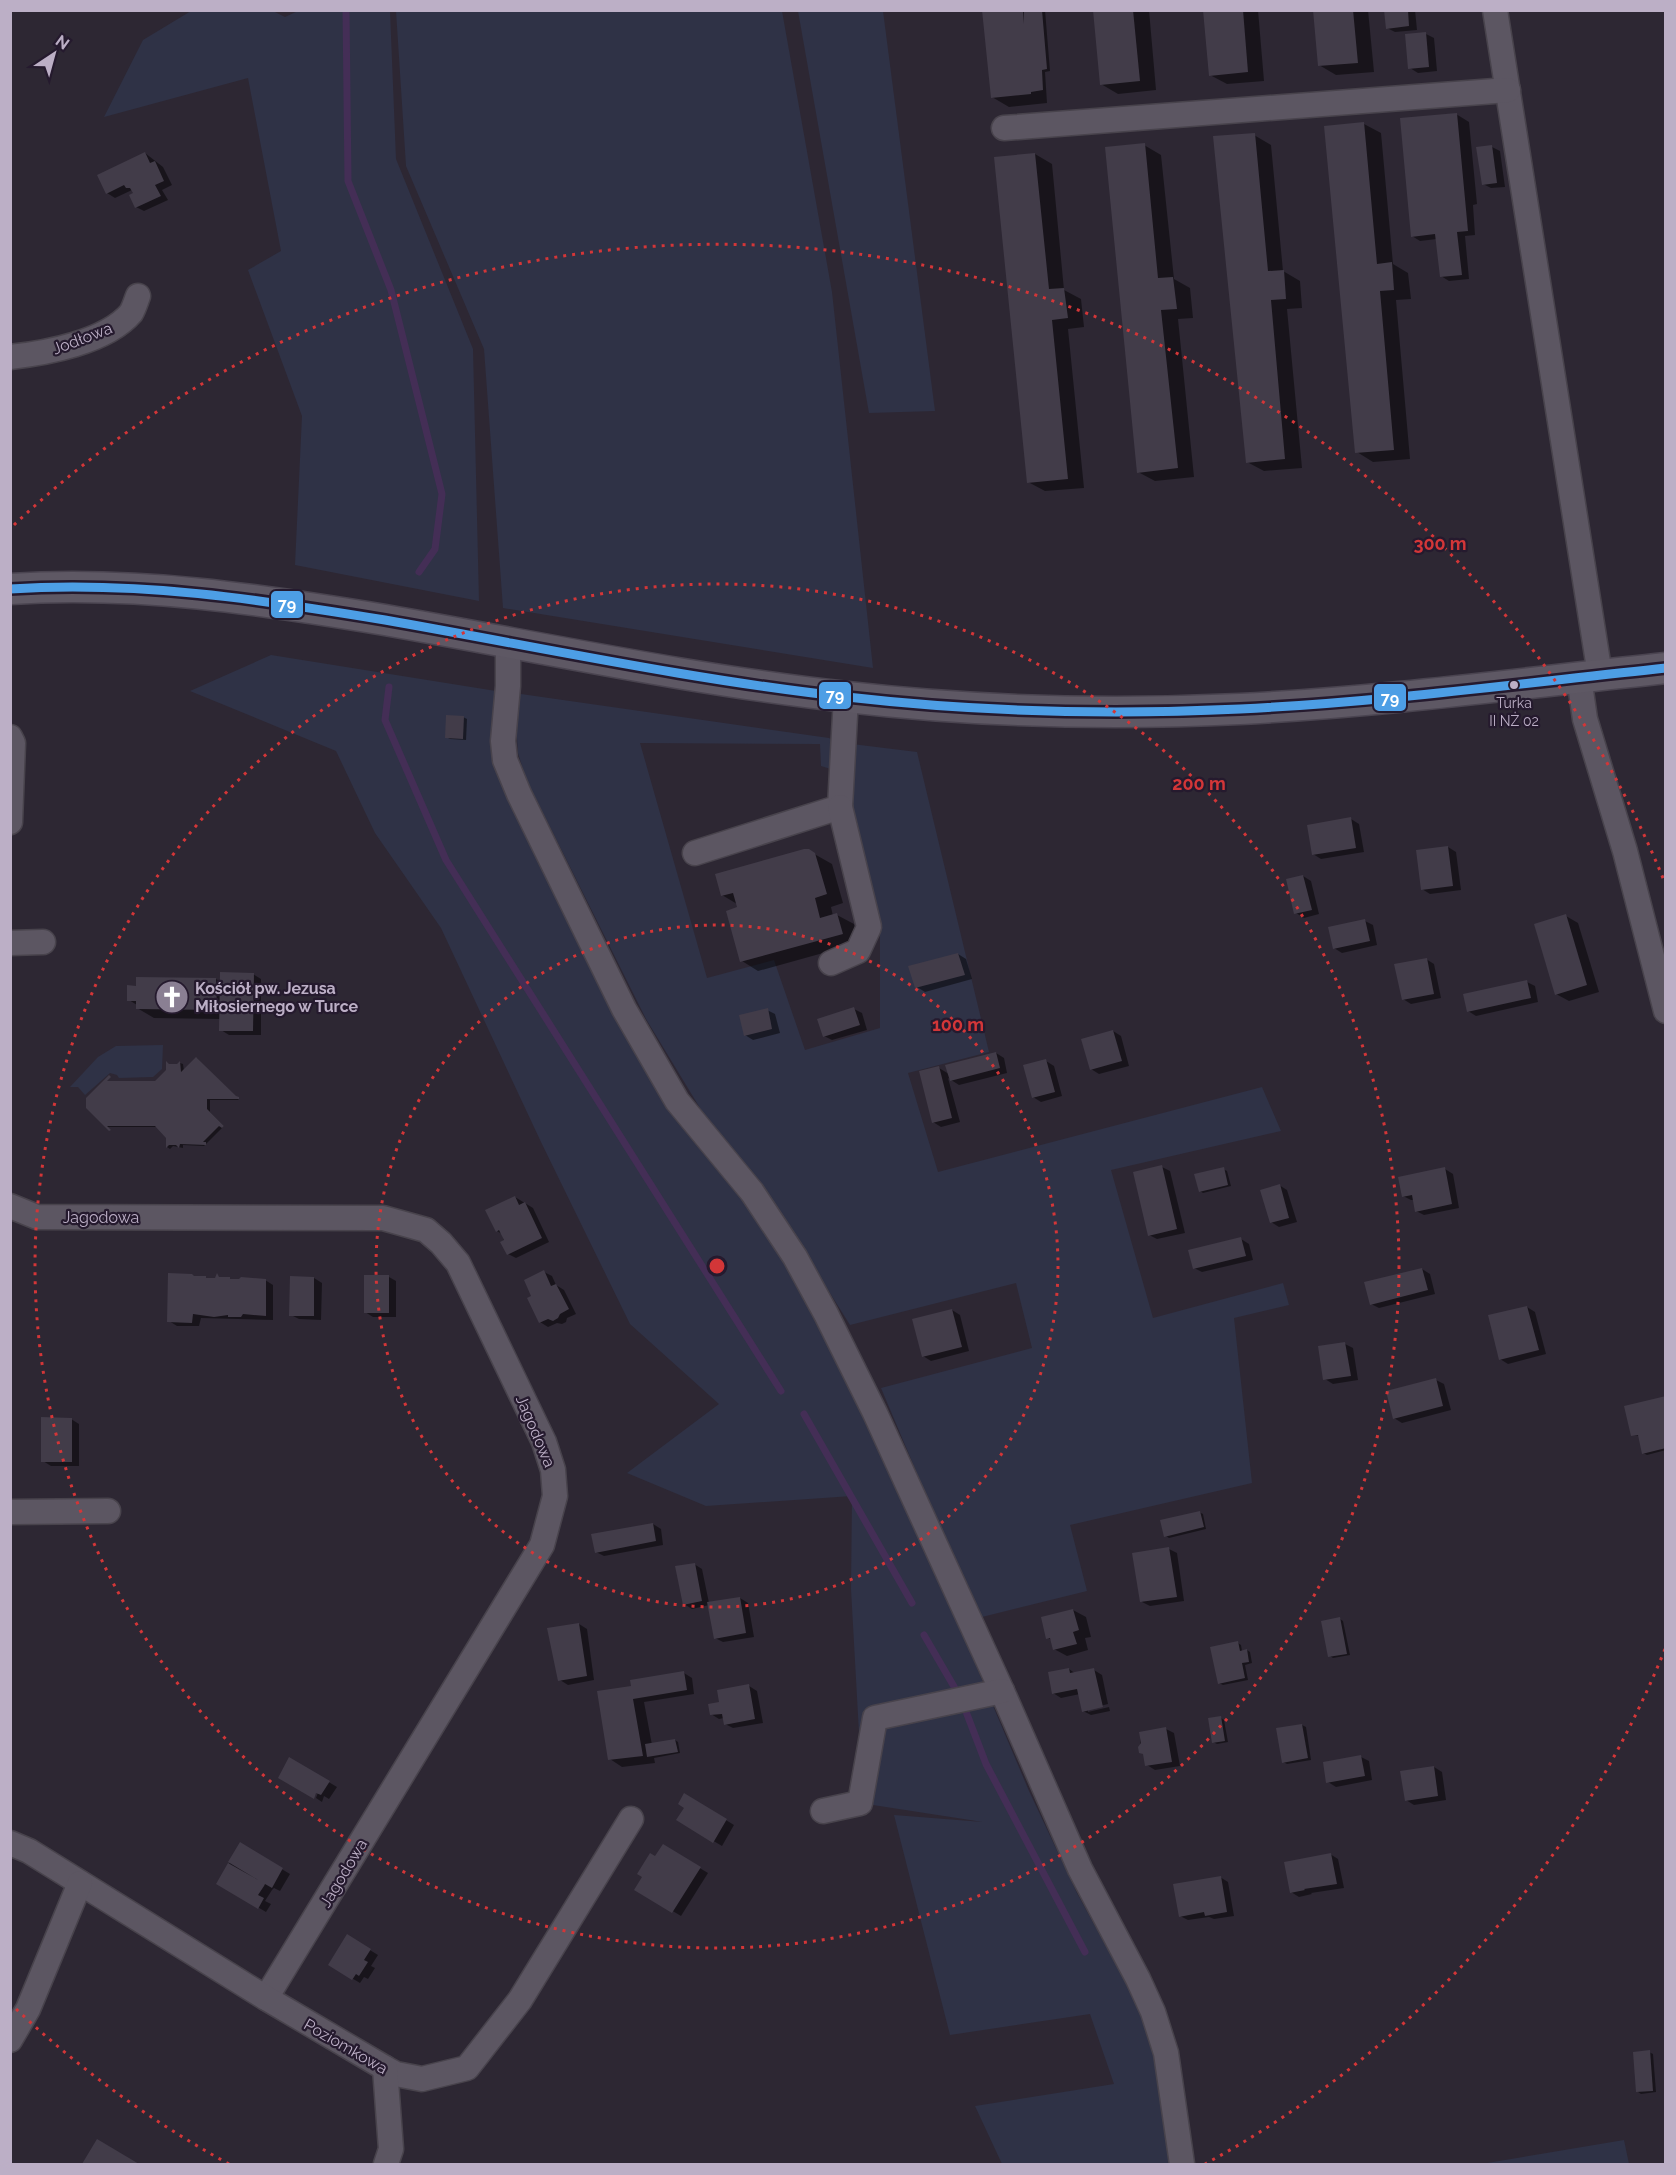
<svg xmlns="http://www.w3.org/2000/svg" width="1676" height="2175" font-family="Raleway,sans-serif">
	<rect width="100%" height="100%" fill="#2d2733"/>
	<g fill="#2f3246">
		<polygon points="191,11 273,11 285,17 298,11 390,11 396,159 473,349 479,601 295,565 302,416 248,270 281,251 248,78 104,117 143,40"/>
		<polygon points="396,11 782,11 832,292 873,668 503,608 484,349 406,166"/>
		<polygon points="798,11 883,11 935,411 869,413"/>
		<polygon points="271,655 496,691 497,767 754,1213 782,1258 859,1406 961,1630 1029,1791 1077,1893 1139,2007 1154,2048 1171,2164 1002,2164 975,2106 1114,2084 1090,2014 950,2035 894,1815 983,1822 860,1803 859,1733 851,1589 852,1496 706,1506 627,1473 719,1404 630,1324 541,1142 441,928 375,833 336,751 190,691"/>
		<polygon points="514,693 829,738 835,742 834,770 821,766 820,744 640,743 707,978 774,960 805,1050 880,1028 880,923 848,804 852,744 917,752 989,1052 908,1073 938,1172 1262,1087 1281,1131 1111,1170 1153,1318 1283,1283 1289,1305 1234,1318 1252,1483 1070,1525 1087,1591 978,1618 881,1388 1032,1348 1016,1283 850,1325 781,1215 703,1113 646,1019 526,779 518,753"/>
		<polygon points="163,1045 162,1069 153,1077 119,1078 117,1075 110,1073 85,1095 78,1087 70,1087 98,1057 116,1046"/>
		<polygon points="1624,2140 1629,2164 1481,2164"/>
	</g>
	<g fill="#0007">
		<polygon points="984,10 1045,10 1050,71 1045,72 1047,103 1009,107 992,97"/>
		<polygon points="1094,10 1149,10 1156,90 1118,94 1101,84"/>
		<polygon points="1204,10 1258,10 1264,81 1227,84 1210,75"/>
		<polygon points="1314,10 1368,10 1374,72 1336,75 1319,65"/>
		<polygon points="1386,10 1415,10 1417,30 1395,32 1387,28"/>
		<polygon points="1426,34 1434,38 1437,71 1418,73 1410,68"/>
		<polygon points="1456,114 1469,122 1477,204 1473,205 1475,235 1465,236 1469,279 1449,281 1441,276 1437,239 1420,241 1412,236"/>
		<polygon points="1364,124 1381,133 1393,264 1408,273 1411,299 1396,300 1410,459 1373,462 1357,452"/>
		<polygon points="1254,135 1271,145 1283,271 1300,281 1302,308 1287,309 1302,468 1264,471 1247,462"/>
		<polygon points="1144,145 1161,155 1174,279 1190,288 1193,318 1178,319 1194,477 1155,481 1138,472"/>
		<polygon points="1492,147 1500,151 1505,187 1491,188 1483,184"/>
		<polygon points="145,153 163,167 172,185 162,190 168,200 144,211 136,207 135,194 132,190 115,198 107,193 99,176"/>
		<polygon points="1035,154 1052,164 1064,290 1081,299 1084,327 1068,329 1084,488 1045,491 1028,482"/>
		<polygon points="463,717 467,719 466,740 450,739 446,737"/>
		<polygon points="1351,819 1359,824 1364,852 1321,859 1313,854"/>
		<polygon points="1448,847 1456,852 1461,890 1430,894 1422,889"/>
		<polygon points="809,851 832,864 843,903 831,907 833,916 837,915 854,924 859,943 758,971 742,961 737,904 722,895"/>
		<polygon points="1303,876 1311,881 1319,914 1304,918 1296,913"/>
		<polygon points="1566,916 1578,923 1599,992 1569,1001 1556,994"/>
		<polygon points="1365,921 1373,925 1377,945 1342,953 1334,948"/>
		<polygon points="958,954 966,959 972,979 925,992 917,987"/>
		<polygon points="1426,959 1434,964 1441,998 1411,1004 1403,999"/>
		<polygon points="253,974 261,979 261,1035 229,1035 221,1030 221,1019 154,1018 137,1008 137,1005 129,1000 216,979 221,982"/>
		<polygon points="1527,982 1535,986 1538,1002 1476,1016 1468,1011"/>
		<polygon points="854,1009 862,1013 867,1030 832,1040 824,1036"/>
		<polygon points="767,1010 775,1014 780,1033 753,1040 745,1035"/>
		<polygon points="1113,1031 1121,1036 1129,1066 1099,1074 1091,1069"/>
		<polygon points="996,1053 1004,1058 1007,1073 959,1085 948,1078 960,1122 941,1127 933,1122 939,1068 949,1074"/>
		<polygon points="197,1058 239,1100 210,1100 210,1112 224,1126 204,1146 183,1145 183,1148 173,1146 170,1149 167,1147 167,1137 158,1127 108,1127 104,1125 156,1083 171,1065 178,1065 180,1063 183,1064 184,1071"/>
		<polygon points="1046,1061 1054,1066 1062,1096 1041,1102 1033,1097"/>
		<polygon points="1162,1167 1170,1171 1185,1233 1157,1239 1149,1235"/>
		<polygon points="1223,1169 1227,1171 1231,1186 1203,1193 1200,1191"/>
		<polygon points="1445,1169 1453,1174 1459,1208 1424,1215 1416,1211 1414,1200 1411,1200 1403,1196"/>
		<polygon points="1279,1185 1287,1190 1297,1222 1279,1227 1271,1222"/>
		<polygon points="515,1197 533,1208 549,1242 516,1258 508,1254 502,1234 497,1231"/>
		<polygon points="1241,1239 1249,1244 1253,1260 1202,1272 1194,1268"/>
		<polygon points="1422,1269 1430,1274 1435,1294 1379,1308 1371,1304"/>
		<polygon points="544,1272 552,1276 556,1285 564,1290 576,1314 567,1318 566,1322 562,1324 557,1323 548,1327 540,1322 533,1296"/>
		<polygon points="389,1277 396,1281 396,1317 373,1317 365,1312"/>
		<polygon points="314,1278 322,1283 321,1320 299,1319 291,1315"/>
		<polygon points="230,1279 233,1281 265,1280 273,1285 273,1320 201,1318 199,1326 177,1326 169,1321 208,1280"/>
		<polygon points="1527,1307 1535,1312 1546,1354 1508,1364 1500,1359"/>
		<polygon points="952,1310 960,1315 969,1351 931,1361 923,1356"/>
		<polygon points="1345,1344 1353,1348 1358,1380 1333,1384 1325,1379"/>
		<polygon points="1436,1380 1444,1384 1451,1410 1402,1423 1394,1418"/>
		<polygon points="1666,1398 1666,1450 1647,1455 1643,1453 1640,1436 1632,1435"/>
		<polygon points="71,1419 79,1424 79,1466 51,1466 43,1461"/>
		<polygon points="1199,1512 1203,1514 1206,1529 1169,1538 1166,1536"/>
		<polygon points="653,1524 661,1529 663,1545 604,1556 596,1552"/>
		<polygon points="1169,1549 1177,1553 1184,1601 1150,1606 1142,1602"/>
		<polygon points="694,1564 702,1569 709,1603 740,1598 748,1603 754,1637 723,1642 715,1638 709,1605 692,1609 684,1604"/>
		<polygon points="1073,1610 1086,1617 1091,1637 1085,1638 1088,1650 1067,1656 1054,1649 1052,1640 1048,1638"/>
		<polygon points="1340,1619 1343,1621 1350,1655 1333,1658 1330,1656"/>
		<polygon points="579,1624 587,1629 594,1680 568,1685 560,1680"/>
		<polygon points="1238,1643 1241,1645 1242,1651 1247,1650 1250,1652 1252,1663 1245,1665 1248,1680 1223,1685 1219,1683"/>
		<polygon points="1069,1669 1076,1674 1094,1670 1102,1675 1108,1704 1088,1709 1088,1712 1109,1707 1110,1711 1091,1715 1083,1711 1080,1694 1061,1698 1053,1693"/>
		<polygon points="684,1673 692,1678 694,1694 644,1702 652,1745 675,1740 678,1742 680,1753 654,1758 655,1763 622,1767 610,1759 630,1688"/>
		<polygon points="749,1686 757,1691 763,1723 733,1728 725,1724 724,1718 719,1719 711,1714 721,1703"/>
		<polygon points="1221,1718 1224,1720 1228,1742 1217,1744 1213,1742"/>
		<polygon points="1302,1725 1306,1727 1311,1760 1287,1764 1283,1762"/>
		<polygon points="1166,1729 1174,1733 1180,1766 1155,1770 1147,1765 1145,1754 1140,1752 1141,1733"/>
		<polygon points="1361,1757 1369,1761 1372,1780 1336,1787 1328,1782"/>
		<polygon points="290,1759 337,1787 329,1799 324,1796 322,1802 316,1798 320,1787"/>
		<polygon points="1434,1767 1442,1772 1446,1800 1414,1805 1406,1800"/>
		<polygon points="685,1795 734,1825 722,1846 678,1820 686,1808"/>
		<polygon points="240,1844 290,1874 280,1891 274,1888 272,1890 265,1901 271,1904 266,1912 218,1884"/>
		<polygon points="663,1846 708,1873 681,1916 636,1889"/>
		<polygon points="1330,1854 1338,1859 1344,1888 1311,1893 1312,1894 1299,1897 1291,1892"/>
		<polygon points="1220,1877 1228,1882 1234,1916 1214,1919 1209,1917 1188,1920 1180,1916"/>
		<polygon points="347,1936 378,1955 371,1966 375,1968 368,1979 364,1977 360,1983 330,1965"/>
		<polygon points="1649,2052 1653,2054 1656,2092 1641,2094 1638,2092"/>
		<polygon points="98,2141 137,2164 84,2164"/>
	</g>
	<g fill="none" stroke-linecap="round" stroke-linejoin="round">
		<g stroke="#442e56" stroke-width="7">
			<polyline points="346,10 348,181 391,290 442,494 435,549 419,572"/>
			<polyline points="389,687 385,720 446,860 781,1391"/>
			<polyline points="804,1414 912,1603"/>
			<polyline points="924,1635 956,1690"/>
			<polyline points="965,1709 986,1764 1085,1952"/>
		</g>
	</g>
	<g fill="#423c49">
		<polygon points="982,10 1023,10 1024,24 1024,10 1042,10 1047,69 1042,70 1043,90 1031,92 1031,94 991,98"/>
		<polygon points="1093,10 1133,10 1140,81 1100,85"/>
		<polygon points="1203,10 1243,10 1248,72 1209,76"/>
		<polygon points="1313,10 1353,10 1358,63 1318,66"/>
		<polygon points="1384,10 1408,10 1409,26 1386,29"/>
		<polygon points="1426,32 1429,67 1408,69 1405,34"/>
		<polygon points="1457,113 1468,231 1457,232 1462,275 1440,277 1435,234 1411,237 1400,118"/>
		<polygon points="1364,122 1377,264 1392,262 1394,290 1380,291 1394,450 1355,453 1324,126"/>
		<polygon points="1255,133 1268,271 1284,270 1286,299 1271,300 1285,459 1246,463 1213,136"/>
		<polygon points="1145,143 1158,278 1173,277 1177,309 1161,310 1178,468 1137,473 1105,147"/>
		<polygon points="1492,145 1497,183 1482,185 1476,147"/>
		<polygon points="145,152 150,163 155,161 164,181 155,185 161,196 135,208 129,195 133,193 130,188 126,188 124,185 106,194 97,175"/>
		<polygon points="1035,153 1049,289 1064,288 1068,318 1052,320 1068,479 1027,483 994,157"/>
		<polygon points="446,715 464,716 463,739 445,738"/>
		<polygon points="1351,817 1356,848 1312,855 1307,825"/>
		<polygon points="1448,846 1453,886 1421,890 1416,850"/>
		<polygon points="804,849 809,849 815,853 827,894 815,898 820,918 837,913 843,934 740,962 726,911 737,907 733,893 721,896 715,874"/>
		<polygon points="1303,875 1312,910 1294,914 1286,879"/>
		<polygon points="1566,914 1587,985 1555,995 1534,924"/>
		<polygon points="1365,919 1370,941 1333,949 1328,927"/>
		<polygon points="958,953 965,975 915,988 908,966"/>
		<polygon points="1427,958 1434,994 1402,1000 1394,964"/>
		<polygon points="220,972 254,973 253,1031 219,1031"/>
		<polygon points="136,977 216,978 217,1010 136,1009 136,1001 127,1001 127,985 136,986"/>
		<polygon points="1527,980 1531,998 1467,1012 1463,994"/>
		<polygon points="854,1007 860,1025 823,1037 817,1019"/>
		<polygon points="768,1008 772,1029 744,1036 739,1015"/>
		<polygon points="1113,1030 1122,1061 1090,1070 1081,1039"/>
		<polygon points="996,1052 1000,1068 950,1081 945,1065"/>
		<polygon points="196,1057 236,1096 239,1097 239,1099 207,1099 207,1109 224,1126 222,1128 219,1126 203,1142 206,1142 206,1145 180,1144 179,1148 176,1145 169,1145 166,1148 166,1138 155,1126 107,1126 111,1130 109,1131 86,1108 86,1098 109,1075 111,1077 107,1081 155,1081 166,1070 166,1061 169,1064 177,1064 180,1061 181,1072"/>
		<polygon points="1046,1059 1055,1092 1032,1098 1023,1065"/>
		<polygon points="939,1066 952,1118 932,1123 919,1071"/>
		<polygon points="1162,1165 1177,1229 1148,1236 1133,1172"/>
		<polygon points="1224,1167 1228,1185 1199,1192 1194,1174"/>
		<polygon points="1445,1167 1452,1204 1415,1212 1412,1195 1402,1197 1398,1177"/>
		<polygon points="1280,1184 1289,1218 1270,1223 1260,1190"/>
		<polygon points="515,1196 519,1205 525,1202 542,1238 507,1255 500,1242 504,1240 499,1230 496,1232 485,1210"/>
		<polygon points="1241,1237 1246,1256 1193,1269 1188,1250"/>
		<polygon points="1422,1268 1428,1290 1370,1305 1364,1282"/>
		<polygon points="544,1270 551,1286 556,1284 569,1309 560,1314 558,1318 553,1321 548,1319 539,1323 527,1298 531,1296 524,1280"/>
		<polygon points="168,1273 192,1274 194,1276 206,1276 206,1278 215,1278 217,1273 219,1277 230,1277 230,1279 239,1279 241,1277 266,1279 266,1316 243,1314 241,1317 228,1317 228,1315 214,1317 193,1314 192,1323 167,1322"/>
		<rect x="364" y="1275" width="25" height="38"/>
		<polygon points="290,1276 314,1277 314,1316 289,1316"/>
		<polygon points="1527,1306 1539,1350 1499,1360 1488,1315"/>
		<polygon points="952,1309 962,1347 922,1357 912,1319"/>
		<polygon points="1345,1342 1351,1376 1323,1380 1318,1346"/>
		<polygon points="1436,1378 1443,1406 1393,1419 1386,1391"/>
		<polygon points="1666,1396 1666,1448 1642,1454 1638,1435 1631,1436 1624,1406"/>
		<polygon points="41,1417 72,1418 72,1462 41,1462"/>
		<polygon points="1200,1511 1204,1527 1164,1537 1160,1520"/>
		<polygon points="653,1523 656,1541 595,1553 591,1534"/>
		<polygon points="1169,1547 1177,1597 1140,1602 1132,1553"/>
		<polygon points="695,1563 702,1601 683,1605 675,1566"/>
		<polygon points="740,1597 746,1633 714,1639 707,1602"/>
		<polygon points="1073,1609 1079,1630 1073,1632 1077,1644 1053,1650 1050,1638 1046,1639 1041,1617"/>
		<polygon points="1340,1617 1347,1654 1328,1657 1321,1621"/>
		<polygon points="579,1623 587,1676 558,1681 547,1628"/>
		<polygon points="1238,1641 1240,1651 1247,1649 1249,1662 1242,1663 1245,1678 1218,1684 1210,1647"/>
		<polygon points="1069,1668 1070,1673 1094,1668 1103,1707 1082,1712 1077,1689 1052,1694 1048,1672"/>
		<polygon points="684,1671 687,1690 633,1699 643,1756 608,1760 597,1691 631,1686 630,1680"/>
		<polygon points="749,1684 755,1719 724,1725 722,1714 710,1715 708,1704 719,1702 717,1690"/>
		<polygon points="1221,1716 1225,1741 1212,1743 1208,1718"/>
		<polygon points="1302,1724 1308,1758 1282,1763 1276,1728"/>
		<polygon points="1166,1727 1172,1762 1145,1766 1143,1754 1139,1753 1138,1747 1141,1743 1139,1732"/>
		<polygon points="675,1739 678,1752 647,1757 645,1744"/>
		<polygon points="1361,1755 1365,1776 1326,1783 1323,1762"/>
		<polygon points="289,1757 330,1781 321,1795 316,1793 314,1799 278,1778"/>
		<polygon points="1434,1766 1438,1796 1405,1801 1400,1771"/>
		<polygon points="684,1793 727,1819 713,1843 676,1820 684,1808 678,1804"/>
		<polygon points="240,1842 283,1868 272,1888 265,1884 264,1886 258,1895 264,1898 258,1909 216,1884 228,1863 258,1880 228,1862"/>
		<polygon points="663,1844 701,1867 672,1913 634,1890 642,1877 637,1874 650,1853 655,1856"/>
		<polygon points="1331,1853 1337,1884 1304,1889 1305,1890 1290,1893 1284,1862"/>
		<polygon points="1221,1876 1227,1912 1205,1916 1204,1912 1179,1917 1173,1884"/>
		<polygon points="347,1934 371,1949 364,1960 368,1962 359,1976 356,1974 352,1980 328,1965"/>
		<polygon points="1650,2050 1653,2091 1636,2092 1633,2052"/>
		<polygon points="97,2139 139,2164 82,2164"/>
	</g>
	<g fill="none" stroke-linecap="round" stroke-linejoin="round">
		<g stroke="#48434c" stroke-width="27">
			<g id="minor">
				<polyline points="1495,10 1600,675"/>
				<polyline points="1004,128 1508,90"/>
				<path d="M10 357C47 353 106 342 131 313 134 308 136 301 138 296"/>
				<polyline points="508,641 508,686 503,741 505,760 519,794 624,1009 677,1101 752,1192 795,1257 826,1314 875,1413 1002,1691 1080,1869 1138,1979 1153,2012 1166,2053 1182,2164"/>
				<polyline points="1579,677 1585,719 1625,851 1666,1011"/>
				<polyline points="10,737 13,743 10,822"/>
				<polyline points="695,853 840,807 846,697"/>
				<polyline points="10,943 43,942"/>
				<polyline points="831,963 858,951 869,927 840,807"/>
				<polyline points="10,1206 37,1217 383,1218 426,1230 441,1243 458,1263 544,1442 553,1470 555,1496 542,1545 266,1998"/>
				<polyline points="10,1512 108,1511"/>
				<polyline points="823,1811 860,1803 875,1718 1002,1691"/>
				<polyline points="10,1843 29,1851 266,1998 385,2068 396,2074 422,2079 467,2068 520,2000 631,1819"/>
				<polyline points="10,2040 28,2009 80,1883"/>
				<polyline points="385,2068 391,2149 386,2164"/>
			</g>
		</g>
		<g stroke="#4a4450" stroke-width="33">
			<path id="major" d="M10 589C139 581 258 599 385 620 539 647 692 680 847 697 978 712 1110 715 1240 709 1382 702 1524 683 1666 668"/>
		</g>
		<use href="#minor" stroke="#5c5662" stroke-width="24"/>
		<use href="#major" stroke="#5e5864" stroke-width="30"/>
		<g stroke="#251a2e" stroke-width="14">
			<path id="bus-1" d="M10 589C139 581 258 599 385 620 539 647 692 680 847 697 978 712 1110 715 1240 709 1382 702 1524 683 1666 668"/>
		</g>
		<use href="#bus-1" stroke="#4d9ee5" stroke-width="9"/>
	</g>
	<g fill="none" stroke="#d33638" stroke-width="3" stroke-dasharray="3 6">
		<circle cx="717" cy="1266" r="341"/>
		<circle cx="717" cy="1266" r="682"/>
		<path d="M1665 1649A1022 1022 0 0 1 1205 2164M229 2164A1022 1022 0 0 1 14 2007M14 525A1022 1022 0 0 1 1665 883"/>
	</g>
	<defs>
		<g id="church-disc" transform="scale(1.725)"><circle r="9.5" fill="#8a7f93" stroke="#251a2e"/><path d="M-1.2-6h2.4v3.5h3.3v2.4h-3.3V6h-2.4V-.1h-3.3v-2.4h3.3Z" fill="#fff"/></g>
	</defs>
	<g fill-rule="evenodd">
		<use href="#church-disc" x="172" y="997"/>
	</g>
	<circle fill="#bcafc6" stroke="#251a2e" stroke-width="2" cx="1514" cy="685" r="5"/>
	<g text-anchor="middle" stroke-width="4.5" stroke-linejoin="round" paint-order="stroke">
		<g font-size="14" fill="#bcafc6" stroke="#251a2e">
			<text x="1514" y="708">Turka<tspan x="1514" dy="18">II NŻ 02</tspan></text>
		</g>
		<g font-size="16" fill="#bcafc6" stroke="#251a2e">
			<text transform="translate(82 338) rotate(-21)" y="6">Jodłowa</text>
			<text x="101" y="1223">Jagodowa</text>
			<text transform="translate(536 1431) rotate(67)" y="6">Jagodowa</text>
			<text transform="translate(343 1873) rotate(-59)" y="6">Jagodowa</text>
			<text transform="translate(346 2046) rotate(30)" y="6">Poziomkowa</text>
		</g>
		<g font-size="16" font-weight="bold" fill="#bcafc6" stroke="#251a2e" text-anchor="start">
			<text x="195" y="994">Kościół pw. Jezusa<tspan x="195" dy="18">Miłosiernego w Turce</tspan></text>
		</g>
	</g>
	<circle cx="717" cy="1266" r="9" fill="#d33638" stroke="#251a2e" stroke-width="3"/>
	<g font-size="18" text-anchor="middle" font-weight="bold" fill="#d33638" stroke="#251a2e" stroke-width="4.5" stroke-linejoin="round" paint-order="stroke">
		<text x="1440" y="550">300 m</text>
		<text x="1199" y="790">200 m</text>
		<text x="958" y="1031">100 m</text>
	</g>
	<g stroke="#251a2e" stroke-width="2">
		<rect x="270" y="590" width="34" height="29" rx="6" fill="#4d9ee5"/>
		<rect x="818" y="681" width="34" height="29" rx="6" fill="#4d9ee5"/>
		<rect x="1373" y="683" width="34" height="29" rx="6" fill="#4d9ee5"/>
	</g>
	<g font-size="16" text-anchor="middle" font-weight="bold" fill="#fff">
		<text x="287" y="610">79</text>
		<text x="835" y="701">79</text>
		<text x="1390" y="704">79</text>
	</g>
	<rect width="1676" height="2175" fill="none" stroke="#bcafc6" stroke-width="24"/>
	<g transform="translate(54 54) rotate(36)" stroke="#251a2e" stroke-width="4.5" paint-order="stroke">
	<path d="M0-4.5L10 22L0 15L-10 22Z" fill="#bcafc6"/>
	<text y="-9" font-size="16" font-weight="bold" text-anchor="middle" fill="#bcafc6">N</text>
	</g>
</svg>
